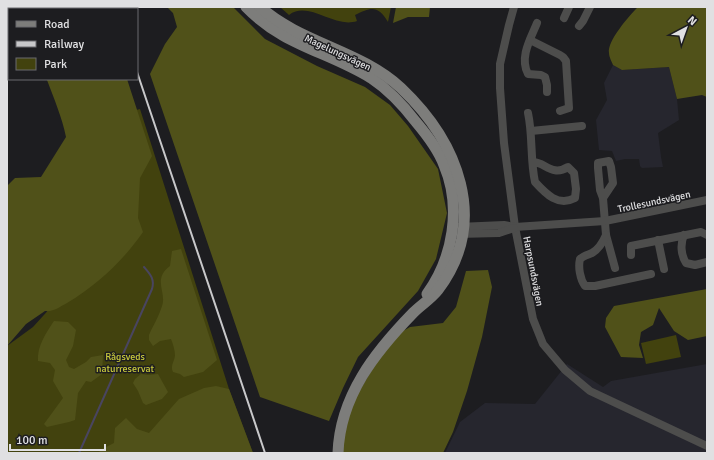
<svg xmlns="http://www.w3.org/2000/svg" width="714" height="460" font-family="Signika,sans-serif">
	<rect width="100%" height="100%" fill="#1d1d20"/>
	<g fill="#26262e">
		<polygon points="613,65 622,70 669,67 677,99 679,120 658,133 661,157 663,167 642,168 640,166 639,159 625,159 616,161 612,151 599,150 596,120 607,100 604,83"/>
		<polygon points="567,364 603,387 611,381 707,364 707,453 445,453 460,422 485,403 535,404"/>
	</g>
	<g fill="#42420e">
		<path d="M280 7H391L388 22C378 5 371 7 355 15L357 21C334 29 309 0 289 15Z"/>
		<polygon points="140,109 229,389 253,453 7,453 7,346 33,327 83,272 71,127"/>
		<polygon points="676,335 681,357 646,364 641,343"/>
	</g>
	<g fill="#505119">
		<polygon points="7,7 108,7 109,9 9,9 9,67 7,66"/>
		<polygon points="167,7 233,7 265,39 317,66 365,87 390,105 408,126 438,169 447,213 436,259 418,291 358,357 343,388 329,421 260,397 150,74 165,44 177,27 173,13"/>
		<polygon points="396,7 430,7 429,17 408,17 393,23"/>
		<path d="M638 7H707V97L702 95 677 99 669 67 622 70 613 65C612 62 609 57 609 53 607 41 629 16 638 7Z"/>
		<path d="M45 79H127L152 156 140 178 138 218 143 232C123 261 97 285 67 303 59 307 54 312 45 311L26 324 7 346V186L15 178 41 177 66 137C62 117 54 99 47 80Z"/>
		<path d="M181 249 217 360 203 372 184 377 180 374 173 372C170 366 174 362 175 356 175 350 173 344 171 339L160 341 153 346 149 340V335C153 326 159 316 162 306 167 293 152 279 170 266L172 251Z"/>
		<polygon points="488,270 492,287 482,337 467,391 453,432 443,453 341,453 345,426 354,400 382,353 396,335 410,327 443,323 456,307 466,271"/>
		<polygon points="707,289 707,336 688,340 674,331 659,308 653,325 641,332 639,345 643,358 621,357 605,327 606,318 614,306"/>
		<path d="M54 321 68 322 76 330 73 346 66 360 69 367 74 369 86 362 91 357 103 355 102 374 91 382 86 381 78 393 75 420 69 422 47 427 44 424 63 398 53 381 55 370 50 363 38 361C37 346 46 333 54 321Z"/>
		<polygon points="141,374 148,375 158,374 168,392 162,399 146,405 143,403 138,391 133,383 135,379"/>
		<polygon points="216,386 229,389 253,453 99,453 100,450 114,443 115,428 126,418 137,429 149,433 179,399 204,388"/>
	</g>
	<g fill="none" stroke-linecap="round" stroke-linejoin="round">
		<path stroke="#494560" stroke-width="2" d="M79 453 152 289C155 279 150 274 144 267"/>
		<g stroke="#4d4d4c" stroke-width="8">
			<polyline points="514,7 509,25 500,64 500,88 504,143 515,227 533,319 543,344 565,370 590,391 707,446"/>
			<polyline points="564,18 569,7"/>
			<path d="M537 23C531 38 519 57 528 74L541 75 545 77 547 85V92"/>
			<polyline points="579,26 583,21 590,7"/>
			<polyline points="530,40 560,55 563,57 566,61 569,108 560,111"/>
			<path d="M528 113C533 136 530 159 535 182 546 194 558 207 575 198L576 189 574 173 568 167C552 177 545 162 533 162"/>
			<polyline points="531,131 582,126"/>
			<polyline points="603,198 613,183 611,167 609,161 598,163 598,168 600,190 603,198 606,235 615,268"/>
			<polyline points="458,227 504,225 515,227 605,221 707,200"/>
			<polyline points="457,234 499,233 514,228"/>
			<path d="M606 235C603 242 599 249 592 253 587 255 583 256 580 259 578 267 580 279 585 286H595L651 274"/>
			<path d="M684 235C680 244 681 255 686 263L695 265 707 262"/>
			<polyline points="658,240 664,269"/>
			<polyline points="631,255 631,246 701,232 707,235"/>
		</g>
		<g stroke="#7d7d7b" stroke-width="11">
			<path d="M246 7C284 46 327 51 371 78 389 90 403 105 416 122 427 135 438 149 444 165 462 207 453 258 427 294"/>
			<path d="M260 7C302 44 360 50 401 88 458 142 490 221 438 290 431 299 421 305 413 313 375 352 340 396 338 453"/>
		</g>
		<g stroke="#c8c8ca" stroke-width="2">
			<polyline points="119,7 119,9"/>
			<polyline points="137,72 265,453"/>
		</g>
	</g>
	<g text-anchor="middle" stroke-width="3" stroke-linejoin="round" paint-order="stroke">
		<g font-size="10" fill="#e0e0e2" stroke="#1d1d20">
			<text transform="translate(338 52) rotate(25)" y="4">Magelungsvägen</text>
			<text transform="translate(654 201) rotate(-12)" y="4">Trollesundsvägen</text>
			<text transform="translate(534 271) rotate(79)" y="4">Harpsundsvägen</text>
		</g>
		<g font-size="10" fill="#cacb3d" stroke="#1d1d20">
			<text x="125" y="360">Rågsveds<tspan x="125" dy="12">naturreservat</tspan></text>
		</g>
	</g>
	<rect width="714" height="460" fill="none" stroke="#e0e0e2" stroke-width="16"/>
	<rect x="8" y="8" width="130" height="72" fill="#1d1d20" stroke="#6b6b6e"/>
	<rect x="16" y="21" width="20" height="6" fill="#7d7d7b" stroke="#6b6b6e"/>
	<text x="44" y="28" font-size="12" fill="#e0e0e2">Road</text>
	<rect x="16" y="41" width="20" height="6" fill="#c8c8ca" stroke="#6b6b6e"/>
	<text x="44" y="48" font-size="12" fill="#e0e0e2">Railway</text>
	<rect x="16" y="58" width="20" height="12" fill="#42420e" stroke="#6b6b6e"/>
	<text x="44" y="68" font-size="12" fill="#e0e0e2">Park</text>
	<g transform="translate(686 28) rotate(41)" stroke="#1d1d20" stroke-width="3" paint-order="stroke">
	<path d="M0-3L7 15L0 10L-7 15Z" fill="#e0e0e2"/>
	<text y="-6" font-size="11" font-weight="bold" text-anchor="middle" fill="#e0e0e2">N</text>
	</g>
	<path d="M10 444v6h95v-6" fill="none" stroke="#e0e0e2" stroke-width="2"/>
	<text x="16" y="444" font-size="12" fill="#e0e0e2" stroke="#1d1d20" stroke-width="3" paint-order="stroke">100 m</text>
</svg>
